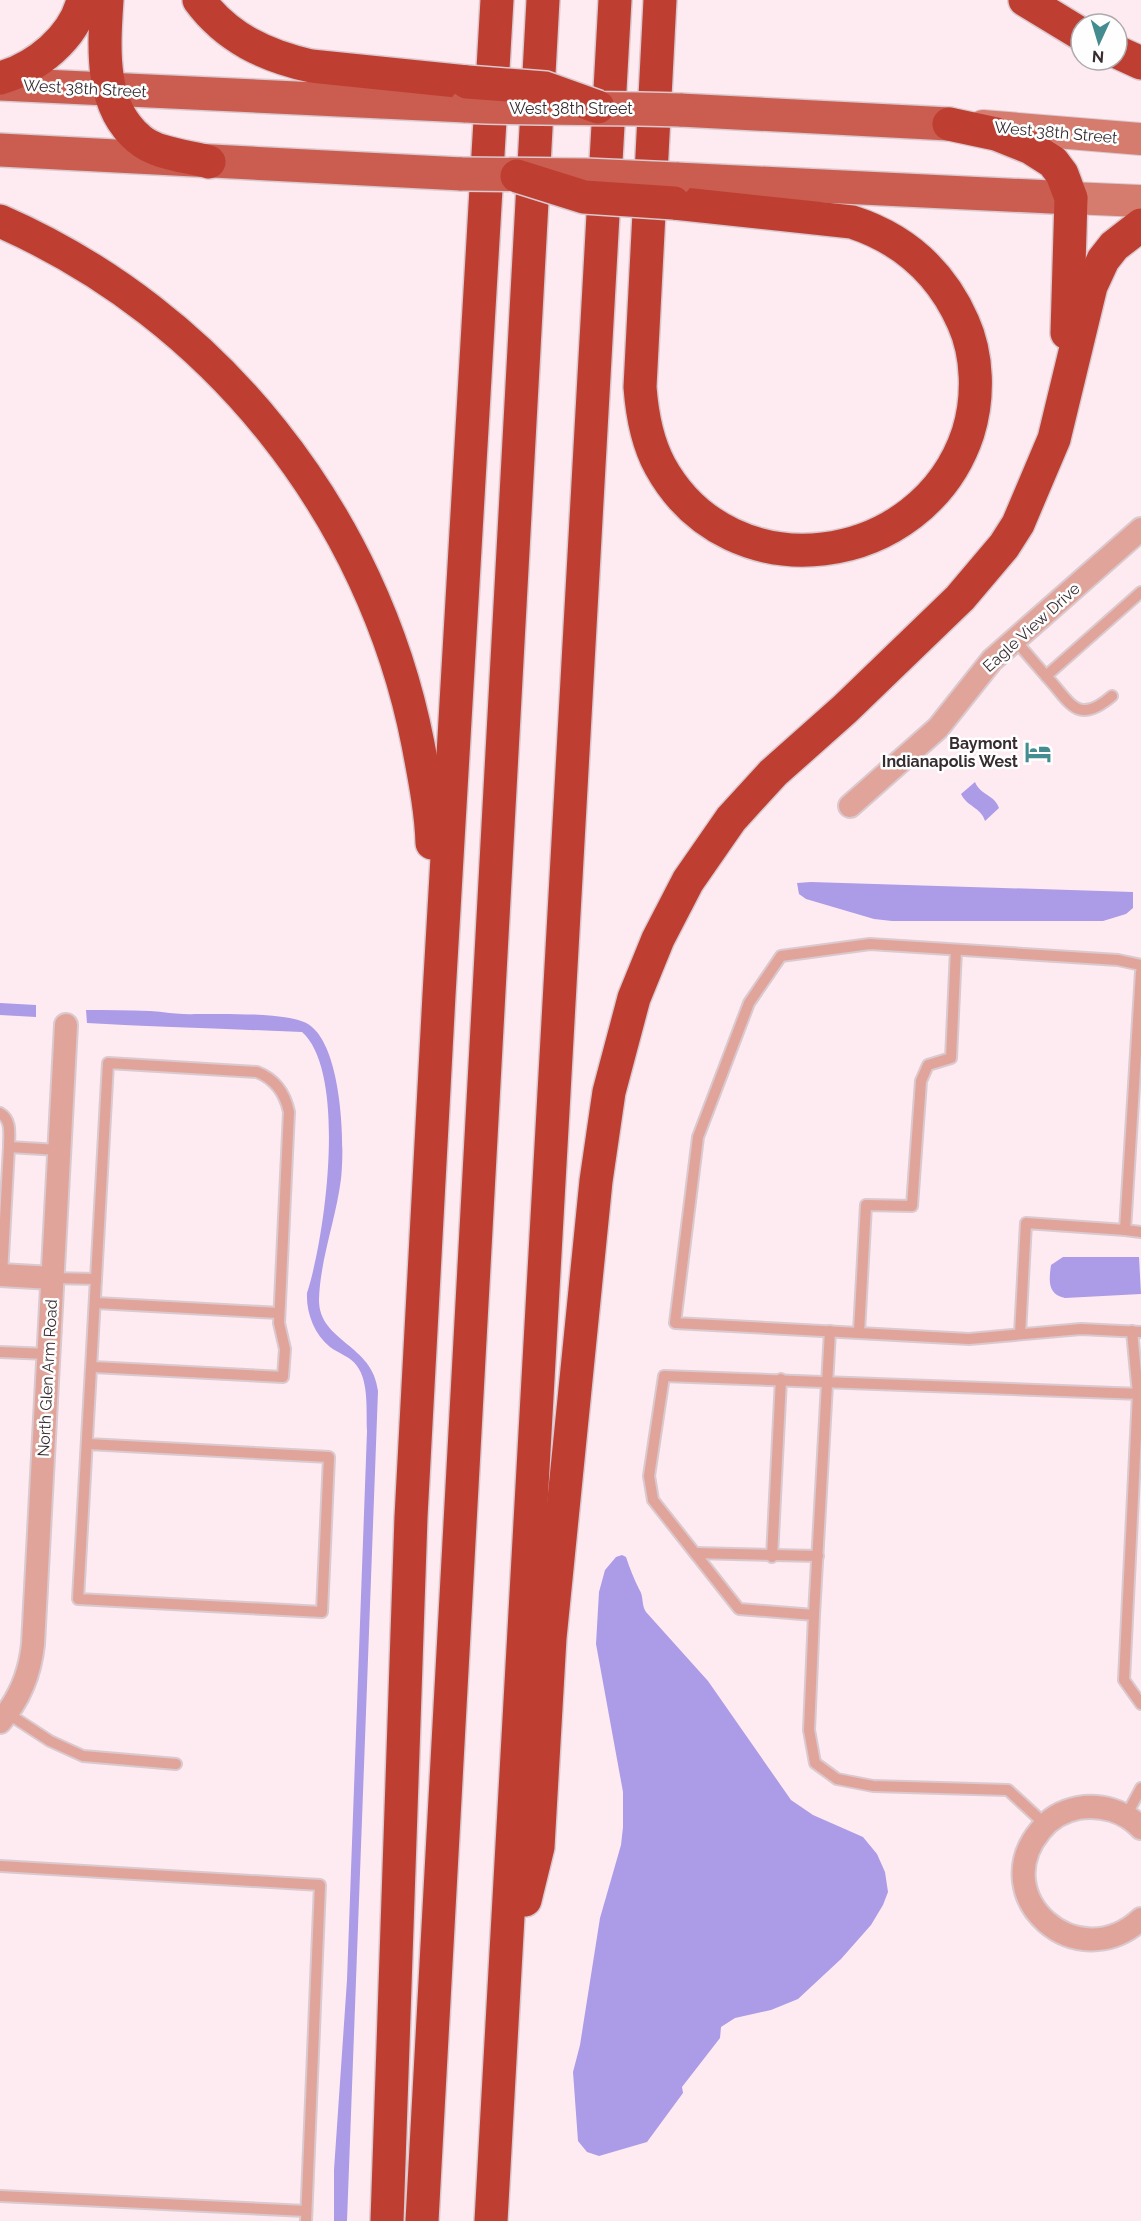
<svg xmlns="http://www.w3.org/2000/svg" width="1141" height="2221" font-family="Raleway,sans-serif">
	<rect width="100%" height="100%" fill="#feebf1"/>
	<g fill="#ac9be6">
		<path d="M975 782C980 795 995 795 999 808L985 821C981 807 967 807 961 794Z"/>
		<polygon points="811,882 1133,892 1133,908 1126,914 1103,921 892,921 874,919 806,899 799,894 797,883"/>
		<polygon points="0,1003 36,1005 36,1017 0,1015"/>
		<path d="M86 1010C107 1010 129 1010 150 1011 165 1012 180 1015 195 1014 220 1014 288 1012 308 1024 342 1045 345 1143 341 1179 336 1219 320 1260 319 1300 319 1342 373 1344 378 1391L347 2221H334V2170L347 1980 367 1431C366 1411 369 1382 357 1366 351 1357 338 1353 330 1347 314 1334 306 1312 307 1293 325 1238 348 1073 302 1032 230 1029 159 1027 87 1023Z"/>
		<path d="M1063 1257H1139L1141 1294 1065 1298C1047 1294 1049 1280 1051 1265Z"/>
		<path d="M622 1555 626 1557C630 1569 634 1579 639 1589 644 1596 641 1605 646 1612L708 1681 791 1800 813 1815 863 1837 877 1854 885 1872 888 1892 883 1905 871 1925 841 1959 798 1999 771 2010 735 2018 721 2027 720 2038 682 2087 683 2093 647 2142 599 2156 587 2152 578 2141 573 2072 580 2045 600 1918 621 1845 623 1827V1792L596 1644 599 1592 605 1570 616 1557Z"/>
	</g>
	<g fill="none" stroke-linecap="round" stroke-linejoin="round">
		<g stroke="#dac9ce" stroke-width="14">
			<g id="service">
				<polyline points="1015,640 1046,676 1141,592"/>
				<path d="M1046 676C1071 703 1077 726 1112 696"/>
				<polyline points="1141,965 1118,960 870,944 781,956 749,1003 698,1137 675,1323 969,1339 1081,1329 1141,1332"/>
				<polyline points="1141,972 1125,1230 1141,1232"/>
				<path d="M0 1113C12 1120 9 1134 9 1147"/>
				<polyline points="2,1275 9,1147 59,1150"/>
				<polyline points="52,1278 96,1279 78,1599 322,1612 329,1457 88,1444"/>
				<polyline points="96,1303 279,1313"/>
				<polyline points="1132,1331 1138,1394 1124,1680 1141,1704"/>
				<polyline points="859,1332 866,1205 912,1206 921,1081 928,1065 951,1058 956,950"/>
				<polyline points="1020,1334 1026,1223 1125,1230"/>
				<polyline points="0,1352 48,1354"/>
				<path d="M93 1367 283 1377 285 1349 279 1323 289 1112C285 1093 275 1079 257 1072L108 1063 96 1279"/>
				<polyline points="695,1553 818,1556"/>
				<polyline points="772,1557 781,1379"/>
				<polyline points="814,1615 830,1331"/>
				<polyline points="7,1713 50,1741 83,1756 176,1764"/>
				<polyline points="1126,1816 1141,1788"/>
				<polyline points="1046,1825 1008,1790 873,1786 837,1779 815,1763 809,1730 814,1615 739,1609 653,1500 649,1476 664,1376 1141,1394"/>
				<polyline points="0,1866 320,1885 306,2221"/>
				<polyline points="0,2196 306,2211"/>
			</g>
		</g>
		<g stroke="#dac9ce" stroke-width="26">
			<g id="minor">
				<polyline points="850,806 938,728 992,660 1141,529"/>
				<polyline points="0,1275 52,1278"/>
				<path d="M0 1722C19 1700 30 1674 33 1644L66 1025"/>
				<path d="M1141 1828C1125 1811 1101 1804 1078 1808 1063 1811 1049 1819 1040 1831 986 1897 1077 1978 1141 1919"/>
			</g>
		</g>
		<g stroke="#dac9ce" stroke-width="34">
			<g id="secondary">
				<polyline points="983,126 1141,139"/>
				<polyline points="1071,198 1141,201"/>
			</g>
		</g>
		<g stroke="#dac9ce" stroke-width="36">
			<g id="primary">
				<polyline points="0,84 466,106"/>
				<polyline points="680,110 949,124"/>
				<polyline points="0,150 462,174"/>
				<polyline points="676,179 1071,198"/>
			</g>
		</g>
		<g stroke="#dac9ce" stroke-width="36">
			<g id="motorway">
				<path d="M107 0C104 46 99 106 139 139 156 154 187 156 209 162"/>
				<path d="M199 0C227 38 266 56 311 66L467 82"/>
				<path d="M660 0 640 387C642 414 647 442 660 466 731 595 923 569 968 433 979 398 978 355 963 322 941 272 904 239 852 222L674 203"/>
				<polyline points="1025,0 1081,34"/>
				<polyline points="1117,52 1141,63"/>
				<path d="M0 78C36 68 74 38 83 0"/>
				<polyline points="949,124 996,134 1031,148 1053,162 1062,174 1071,198 1067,333"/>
				<path d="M0 221C215 315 373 514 418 744 424 776 431 810 432 843"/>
				<polyline points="525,1900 538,1847 550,1638 596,1181 609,1092 634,998 658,939 688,881 731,819 773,773 845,709 960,598 1004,546 1018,524 1054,439 1091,286 1103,260 1114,246 1141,225"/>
				<polyline points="387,2221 411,1517 439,995 497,0"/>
				<polyline points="422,2221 543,0"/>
				<polyline points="491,2221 615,0"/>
			</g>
		</g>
		<use href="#service" stroke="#e1a49a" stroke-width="10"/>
		<use href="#minor" stroke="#e1a49a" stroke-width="22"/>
		<use href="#secondary" stroke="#d57c6f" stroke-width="32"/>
		<use href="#primary" stroke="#ca5d4f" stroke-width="33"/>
		<use href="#motorway" stroke="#bf3e32" stroke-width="33"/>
		<g stroke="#dac9ce" stroke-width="36" stroke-linecap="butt">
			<g id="primary-bridge">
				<path d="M466 106C537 110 608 107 680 110"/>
				<polyline points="462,174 585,175 676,179"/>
			</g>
		</g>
		<g stroke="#dac9ce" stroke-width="36" stroke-linecap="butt">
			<g id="motorway-bridge">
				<polyline points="467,82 545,88 598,107"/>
				<polyline points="517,176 584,197 674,203"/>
			</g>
		</g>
		<use href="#primary-bridge" stroke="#ca5d4f" stroke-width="33"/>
		<use href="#motorway-bridge" stroke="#bf3e32" stroke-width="33"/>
	</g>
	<defs>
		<g id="hotel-bare" transform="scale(2.07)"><path d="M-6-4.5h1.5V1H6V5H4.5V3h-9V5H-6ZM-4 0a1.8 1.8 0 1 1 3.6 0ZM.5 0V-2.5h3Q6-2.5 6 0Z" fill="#448c8f" stroke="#fefefe" stroke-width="2.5" paint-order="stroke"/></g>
	</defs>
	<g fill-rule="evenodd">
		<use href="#hotel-bare" x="1038" y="752"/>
	</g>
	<g text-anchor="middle" stroke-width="5" stroke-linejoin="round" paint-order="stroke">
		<g font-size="16" fill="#372c2f" stroke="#fefefe">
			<text transform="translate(85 88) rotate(3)" y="6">West 38th Street</text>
			<text x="571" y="114">West 38th Street</text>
			<text transform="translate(1056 132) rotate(5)" y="6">West 38th Street</text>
			<text transform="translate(1031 627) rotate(-42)" y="6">Eagle View Drive</text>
			<text transform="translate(47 1378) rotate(-87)" y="6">North Glen Arm Road</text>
		</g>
		<g font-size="16" font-weight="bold" fill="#372c2f" stroke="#fefefe" text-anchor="end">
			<text x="1018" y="749">Baymont<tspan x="1018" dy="18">Indianapolis West</tspan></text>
		</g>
	</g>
	<g transform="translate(1099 42) rotate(184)"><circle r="28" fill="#fefefe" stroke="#aeaaab" stroke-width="1.5"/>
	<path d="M0-4.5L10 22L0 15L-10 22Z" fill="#448c8f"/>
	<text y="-9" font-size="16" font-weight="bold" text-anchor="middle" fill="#372c2f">N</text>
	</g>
</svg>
